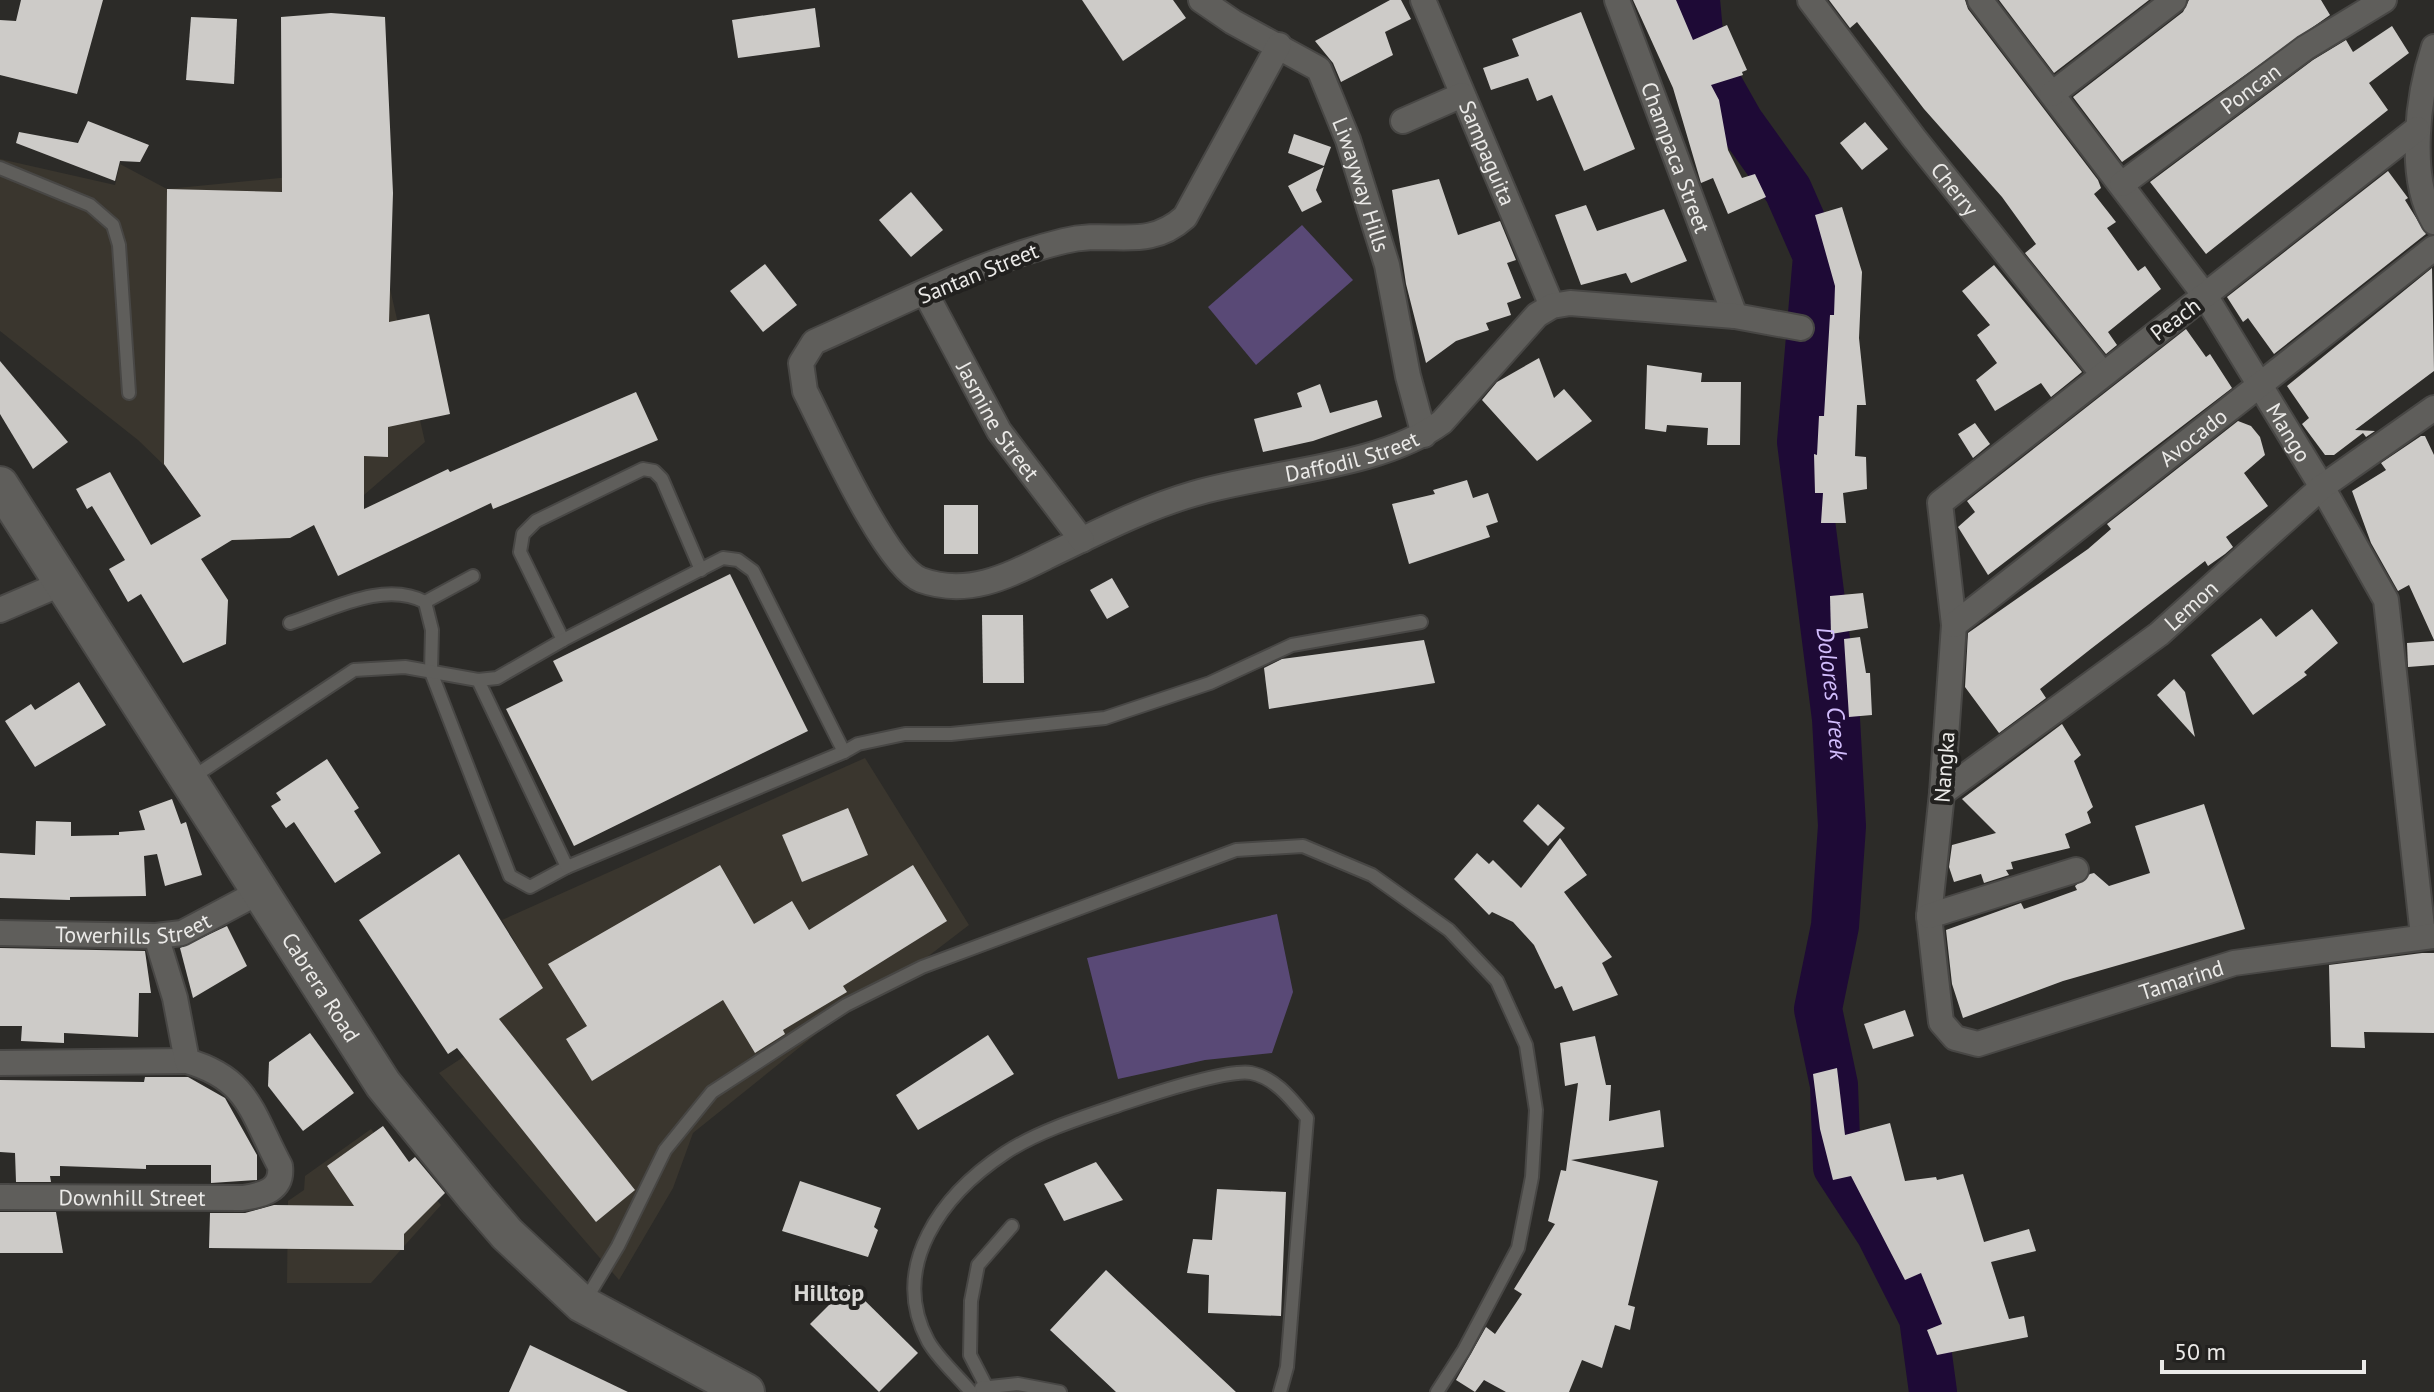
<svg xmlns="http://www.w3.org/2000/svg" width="2434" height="1392" font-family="'PT Sans',sans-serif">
	<rect width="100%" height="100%" fill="#2c2b28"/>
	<g fill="#3a362e">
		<polygon points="0,159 115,185 120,164 167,189 363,170 425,442 364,495 290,538 219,541 169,470 138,440 0,331"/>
		<polygon points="865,758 969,925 871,1000 841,1014 693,1133 673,1188 619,1280 439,1073 491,1039 485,1029 542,988 502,920"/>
		<polygon points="371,1129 399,1167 406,1163 441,1205 371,1283 287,1283 288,1201 304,1190 305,1176"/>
	</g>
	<g fill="#594976">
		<polygon points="1302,225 1353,280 1256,365 1208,307"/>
		<polygon points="1277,914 1293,992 1272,1053 1205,1060 1118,1079 1087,958"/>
	</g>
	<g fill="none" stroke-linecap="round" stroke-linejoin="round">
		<path stroke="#1e0a36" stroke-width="48" id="s1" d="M1696 0 1701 54 1740 123 1788 190 1817 256 1801 442 1836 719 1842 826 1835 926 1818 1009 1834 1085 1837 1167 1880 1233 1923 1318 1933 1392"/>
	</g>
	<g fill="#cdcbc8">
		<polygon points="21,0 103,0 77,94 0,75 0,20 16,21"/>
		<polygon points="1082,0 1173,0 1186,18 1123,61"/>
		<polygon points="1390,0 1401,0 1411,19 1385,32 1393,55 1341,82 1333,63 1315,41"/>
		<polygon points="1633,0 1676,0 1693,40 1727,25 1747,70 1742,72 1743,75 1711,85 1719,100 1728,150 1742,178 1755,174 1766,197 1728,214 1713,178 1701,183 1673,88"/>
		<polygon points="1829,0 1965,0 1968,9 2098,180 2101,188 2094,194 2116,222 2107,228 2138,271 2145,266 2161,289 2108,332 2117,345 2106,354 2025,253 2036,244 2002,197 1924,109 1857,22 1850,28"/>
		<polygon points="1999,0 2149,0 2054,73"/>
		<polygon points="2189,0 2321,0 2330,15 2122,162 2073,97 2183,12"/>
		<polygon points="815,8 820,47 738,58 732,20"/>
		<polygon points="1581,12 1635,149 1584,171 1552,95 1537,101 1528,78 1491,90 1483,68 1519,56 1512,39"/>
		<polygon points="331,13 385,17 393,193 389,322 429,314 450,414 388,427 388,457 364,456 364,509 448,469 450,472 636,392 658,440 493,509 491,503 338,576 314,525 290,538 232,540 201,559 228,600 226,644 183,663 141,594 128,602 109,569 125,560 92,506 87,509 76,489 110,472 151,545 201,516 164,464 167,189 282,192 281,17"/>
		<polygon points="191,17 237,19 234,84 186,80"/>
		<polygon points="2392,26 2409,53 2369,83 2388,110 2206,254 2150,182 2313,60 2346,40 2353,52"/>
		<polygon points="88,121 149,145 140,162 120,161 115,181 16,143 19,132 78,143"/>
		<polygon points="1865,122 1888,149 1862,170 1840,143"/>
		<polygon points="1294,134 1331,147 1324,166 1288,153"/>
		<polygon points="1324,167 1316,190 1322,202 1302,212 1288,186"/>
		<polygon points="2388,171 2408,198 2405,200 2426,234 2274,354 2248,318 2243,322 2227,297"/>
		<polygon points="1439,179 1458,235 1500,221 1516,260 1507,263 1521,298 1507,303 1511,315 1486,323 1489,330 1456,341 1426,363 1406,284 1392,190"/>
		<polygon points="911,192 943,230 911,257 879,220"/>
		<polygon points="1586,205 1597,231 1664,209 1687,261 1631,283 1626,273 1581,285 1555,215"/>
		<polygon points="1842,207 1862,272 1859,338 1866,405 1857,405 1855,456 1866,457 1867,489 1843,493 1846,523 1821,523 1823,493 1815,493 1814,454 1817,455 1819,416 1824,416 1830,315 1834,315 1835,286 1815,215"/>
		<polygon points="765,264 797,305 763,332 730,291"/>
		<polygon points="1994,265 2082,372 2051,397 2041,383 1995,411 1976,380 1997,363 1977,335 1990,325 1962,291"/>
		<polygon points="2432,268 2434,371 2355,430 2375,431 2366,437 2363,433 2334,455 2325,455 2302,424 2309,418 2287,386"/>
		<polygon points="2186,329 2206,357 2210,354 2232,388 1988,575 1958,527 1975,512 1967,501"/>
		<polygon points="1539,358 1554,398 1564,389 1592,421 1537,461 1482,400 1497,382"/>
		<polygon points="0,361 68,442 33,469 0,414"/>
		<polygon points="1647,365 1702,373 1701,382 1741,382 1740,445 1707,445 1708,428 1667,425 1666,432 1645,429"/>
		<polygon points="1320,384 1330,413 1377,400 1382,417 1313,441 1263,452 1254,419 1302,407 1297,393"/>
		<polygon points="2238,421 2251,426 2260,437 2265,455 2244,473 2268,506 2226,537 2233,547 2225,554 2208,566 2205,561 2092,648 2040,689 2046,698 1999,733 1965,687 1968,633 2088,549 2111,529 2107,524"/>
		<polygon points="1975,423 1990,444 1973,458 1958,434"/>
		<polygon points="2421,436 2425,436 2434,455 2434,640 2409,585 2398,591 2371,543 2352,491 2386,470 2381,463"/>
		<polygon points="1467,480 1473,498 1488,493 1498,522 1486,526 1490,537 1409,564 1392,504 1435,494 1433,490"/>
		<rect x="944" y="505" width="34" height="49"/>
		<polygon points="730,574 808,731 574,846 506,709 563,681 553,661"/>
		<polygon points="1112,578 1129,607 1107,619 1090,590"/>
		<polygon points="1863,593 1868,628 1831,634 1830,596"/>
		<polygon points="2312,609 2338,643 2304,672 2307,675 2253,715 2211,655 2261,618 2276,637"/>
		<polygon points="982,615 1023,615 1024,683 983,683"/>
		<polygon points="1860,637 1866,673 1870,673 1872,715 1849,717 1844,639"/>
		<polygon points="1424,640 1435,683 1269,709 1264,668 1282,659"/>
		<polygon points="2434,641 2434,665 2408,667 2407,643"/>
		<polygon points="2174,679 2185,692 2195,737 2157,695"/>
		<polygon points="79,682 106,725 35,767 5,721 31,704 35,710"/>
		<polygon points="2062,724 2081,755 2074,761 2093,807 2087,812 2091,823 2065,834 2070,848 2011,862 2013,869 2006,870 2009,875 1984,883 1981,874 1954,882 1949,867 1952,845 1996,833 1962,799"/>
		<polygon points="327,759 359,808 354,811 381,853 335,883 294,822 286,828 271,806 281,800 276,793"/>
		<polygon points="172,799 181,824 186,822 202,875 165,886 157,854 144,856 146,896 70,897 70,900 0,898 0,853 35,855 36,821 71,822 71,836 119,835 119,832 145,830 139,811"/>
		<polygon points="1538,804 1565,828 1548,846 1523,821"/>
		<polygon points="2204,804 2245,929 2063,981 1963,1018 1952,984 1946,930 2021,903 2024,909 2077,890 2075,886 2090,874 2094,873 2109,886 2150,873 2135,826"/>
		<polygon points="848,808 868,855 802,882 782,835"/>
		<polygon points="1560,838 1587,875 1564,892 1612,957 1602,963 1618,995 1573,1011 1562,986 1555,989 1534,945 1513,922 1492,912 1489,915 1454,879 1477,853 1489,864 1493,860 1521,888"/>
		<polygon points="459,854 543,988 499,1019 635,1190 596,1222 457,1048 448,1054 359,920"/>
		<polygon points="720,865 754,924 792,901 809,930 913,865 947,921 843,986 847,992 783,1030 785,1034 755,1053 723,1000 592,1081 566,1039 587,1026 548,964"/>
		<polygon points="227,926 247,966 193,998 180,948"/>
		<polygon points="0,948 145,951 151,993 139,993 138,1037 64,1033 64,1043 21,1041 22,1026 0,1026"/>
		<polygon points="2422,953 2434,953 2434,1033 2364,1032 2365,1048 2331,1047 2329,965"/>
		<polygon points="1905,1010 1914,1036 1873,1049 1864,1024"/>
		<polygon points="310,1033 354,1093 303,1131 268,1086 269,1062"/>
		<polygon points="988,1035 1014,1074 918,1130 896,1095"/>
		<polygon points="1595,1036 1606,1085 1611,1085 1609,1121 1660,1110 1664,1147 1571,1160 1658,1181 1628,1305 1635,1307 1630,1330 1615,1325 1602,1368 1582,1360 1569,1392 1506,1392 1484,1380 1475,1392 1456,1380 1486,1327 1495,1334 1522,1294 1514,1289 1555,1224 1548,1221 1561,1170 1566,1171 1578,1083 1565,1086 1560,1043"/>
		<polygon points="1837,1068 1845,1135 1890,1123 1905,1181 1936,1177 1937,1180 1963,1174 1984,1242 2029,1229 2036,1251 1991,1262 2009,1319 2024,1316 2028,1337 1937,1355 1927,1330 1942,1324 1921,1273 1905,1280 1851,1176 1833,1180 1820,1129 1813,1074"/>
		<polygon points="145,1077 188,1077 225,1098 257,1155 257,1180 211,1183 211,1165 146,1165 146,1169 60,1166 60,1176 50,1176 51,1182 16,1182 15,1153 0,1152 0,1080 144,1082"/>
		<polygon points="383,1126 409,1162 415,1157 445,1193 404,1234 404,1250 209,1248 210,1213 245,1213 274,1205 354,1206 327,1166"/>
		<polygon points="1096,1162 1123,1200 1064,1221 1044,1184"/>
		<polygon points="800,1181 881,1208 874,1227 878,1230 868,1257 782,1231"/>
		<polygon points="1217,1189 1286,1192 1281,1316 1208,1313 1209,1275 1187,1273 1193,1239 1212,1240"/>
		<polygon points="0,1212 56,1212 63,1253 0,1253"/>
		<polygon points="1106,1270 1129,1292 1236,1392 1116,1392 1050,1330"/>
		<polygon points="849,1285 918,1353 879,1392 810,1324"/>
		<polygon points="530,1345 628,1392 509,1392"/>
	</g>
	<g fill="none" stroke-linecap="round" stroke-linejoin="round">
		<g stroke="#484745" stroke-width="16">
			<g id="lane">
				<polyline points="0,168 90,205 113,225 119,245 129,393"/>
				<polyline points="425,602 473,576"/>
				<path d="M290 623C331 610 384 580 425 602L432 630 431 672 510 876 530 887 567 867"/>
				<polyline points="563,640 520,552 523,534 536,521 643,469 654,471 662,479 701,570"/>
				<polyline points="844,752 858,744 905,734 951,734 1105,718 1210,683 1292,645 1421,622"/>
				<polyline points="190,779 354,670 405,667 478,680 497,678 563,640 723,558 738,560 753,571 844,752 567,867 478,680"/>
				<polyline points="585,1301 618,1246 665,1150 712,1092 846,1005 922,967 1236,850 1303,846 1372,875 1449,930 1497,981 1526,1045 1536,1110 1532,1177 1518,1248 1464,1350 1437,1392"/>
				<polyline points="986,1386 970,1355 971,1301 978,1265 1012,1226"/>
				<polyline points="981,1388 1018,1384 1060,1392"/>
				<path d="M971 1392C958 1376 938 1359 928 1341 888 1266 943 1194 1005 1153 1040 1130 1087 1116 1128 1102 1152 1094 1229 1069 1251 1073 1276 1078 1292 1100 1307 1118L1287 1367 1280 1392"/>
			</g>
		</g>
		<g stroke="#484745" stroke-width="28">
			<g id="street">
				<path id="s2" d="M1201 0 1233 22 1319 69 1348 140 1387 265 1408 376 1424 435"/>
				<path id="s3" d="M1423 0 1552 306"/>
				<path id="s4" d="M1617 0 1735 316"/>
				<path id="s5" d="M1810 0 1914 138 2102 373"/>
				<path id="s6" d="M1980 0 2206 297 2322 487 2386 600 2423 936"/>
				<path id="s7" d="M1279 45 1185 217C1146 252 1112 229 1064 241 978 262 896 306 814 342L801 363 805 391C824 428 886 567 921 580 968 597 1008 576 1048 556 1096 533 1142 509 1193 494 1269 471 1378 469 1442 422L1537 315 1552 306 1570 303 1735 316 1801 328"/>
				<path d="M2434 47C2418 94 2407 177 2434 222"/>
				<polyline points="2052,94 2174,0"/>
				<polyline points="1403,121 1462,95"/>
				<path id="s8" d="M2417 129 1940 503 1954 625 1942 793 1929 916 1941 1022 1955 1038 1978 1044 2234 963 2434 936"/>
				<path id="s9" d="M2122 184 2305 48 2384 0"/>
				<path id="s10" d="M926 294 999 431 1082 540"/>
				<polyline points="0,610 63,583"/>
				<path id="s11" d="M1954 625 2434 248"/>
				<path id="s12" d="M1942 793 2159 634 2322 487 2434 408"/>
				<polyline points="1929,916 2076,870"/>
				<path id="s13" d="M0 933 156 936 182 933 259 892"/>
				<polyline points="0,1063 187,1061"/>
				<path id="s14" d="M0 1197 243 1198C263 1195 283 1190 280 1166 251 1112 249 1079 187 1061L175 998 156 936"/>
			</g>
		</g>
		<g stroke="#484745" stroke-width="40">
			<g id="secondary">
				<path id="s15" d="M0 485 383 1084 476 1198 507 1234 582 1304 746 1392"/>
			</g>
		</g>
		<use href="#lane" stroke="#5f5e5b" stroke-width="12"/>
		<use href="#street" stroke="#5f5e5b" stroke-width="24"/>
		<use href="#secondary" stroke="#5f5e5b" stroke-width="36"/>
	</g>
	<g text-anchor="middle" stroke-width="8" stroke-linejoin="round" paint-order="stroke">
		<g font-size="22" fill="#ebeae8" stroke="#22211f">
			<text dy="8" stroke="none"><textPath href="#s9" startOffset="160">Poncan</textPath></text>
			<text dy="8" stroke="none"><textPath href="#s3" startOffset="166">Sampaguita</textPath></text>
			<text dy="8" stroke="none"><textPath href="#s4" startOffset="168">Champaca Street</textPath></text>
			<text dy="8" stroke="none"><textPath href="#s2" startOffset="260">Liwayway Hills</textPath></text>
			<text dy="8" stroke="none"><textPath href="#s5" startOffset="238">Cherry</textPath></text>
			<text transform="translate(978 273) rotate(-22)" y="8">Santan Street</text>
			<text transform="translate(2175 319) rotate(-37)" y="8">Peach</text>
			<text dy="8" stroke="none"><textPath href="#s10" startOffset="146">Jasmine Street</textPath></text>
			<text dy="8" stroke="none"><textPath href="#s6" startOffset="532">Mango</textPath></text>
			<text dy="8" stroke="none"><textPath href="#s11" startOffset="304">Avocado</textPath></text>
			<text dy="8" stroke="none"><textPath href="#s7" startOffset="1324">Daffodil Street</textPath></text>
			<text dy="8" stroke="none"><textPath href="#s12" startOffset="312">Lemon</textPath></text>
			<text transform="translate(1944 767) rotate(-86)" y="8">Nangka</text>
			<text dy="8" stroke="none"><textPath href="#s13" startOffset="134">Towerhills Street</textPath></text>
			<text dy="8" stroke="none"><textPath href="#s8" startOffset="1386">Tamarind</textPath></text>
			<text dy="8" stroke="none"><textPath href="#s15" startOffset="596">Cabrera Road</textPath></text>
			<text dy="8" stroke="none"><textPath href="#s14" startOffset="132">Downhill Street</textPath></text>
		</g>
		<g font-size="24" font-style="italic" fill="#d2bdfc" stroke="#22211f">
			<text dy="8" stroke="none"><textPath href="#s1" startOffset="728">Dolores Creek</textPath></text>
		</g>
		<g font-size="24" font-weight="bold" fill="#d9d8d5" stroke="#22211f">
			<text x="829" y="1301">Hilltop</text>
		</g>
	</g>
	<path d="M2162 1360v12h202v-12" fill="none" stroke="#ebeae8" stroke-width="4"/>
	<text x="2174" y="1360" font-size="24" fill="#ebeae8" stroke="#22211f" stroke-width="6" paint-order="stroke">50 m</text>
</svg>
